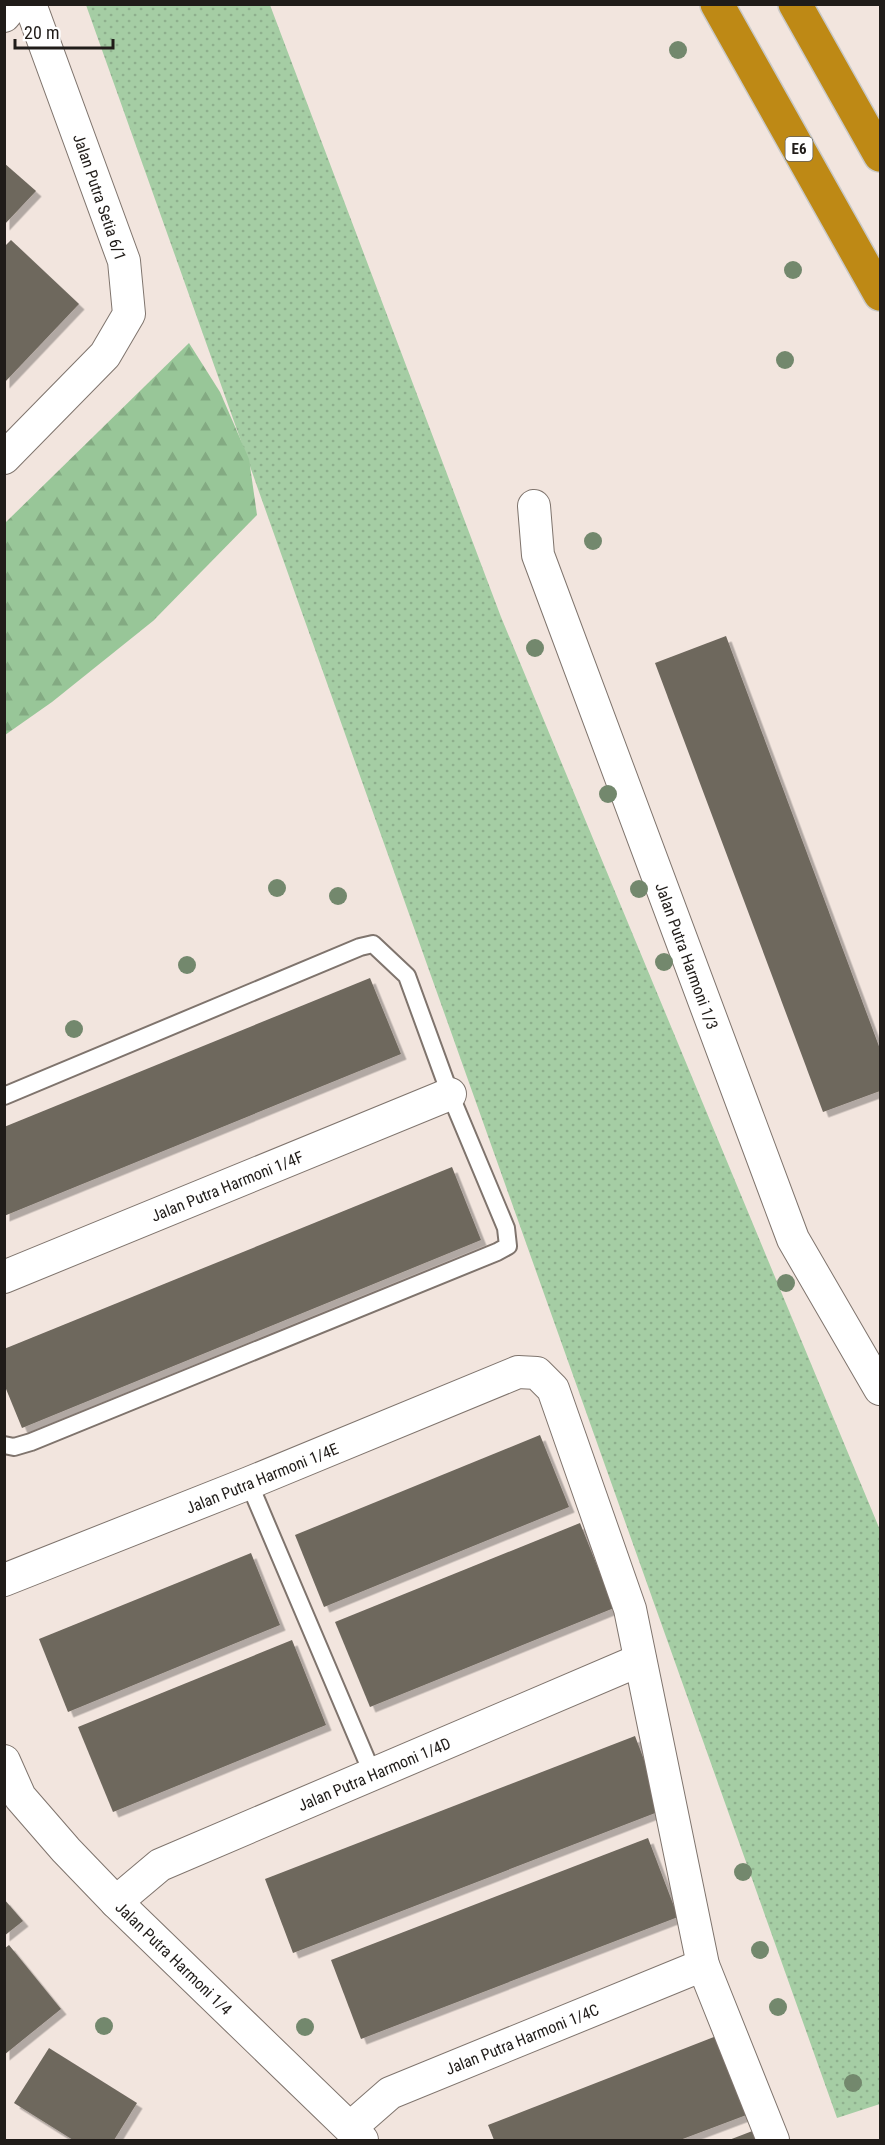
<svg xmlns="http://www.w3.org/2000/svg" width="885" height="2145" font-family="'Roboto Condensed',sans-serif">
	<defs>
		<pattern id="grass-dots" width="8" height="8" patternUnits="userSpaceOnUse" patternTransform="scale(1.5)"><rect width="8" height="8" fill="#a5cda4"/><path d="M2 2h.1M6 6h.1" fill="none" stroke="#8eaf8d" stroke-width="1.8" stroke-linecap="round"/></pattern>
		<pattern id="forest-firs" width="22" height="20" patternUnits="userSpaceOnUse" patternTransform="scale(1.5)"><rect width="22" height="20" fill="#98c698"/><path d="M5 1l3.5 6h-7zM16 11l3.5 6h-7z" fill="#83aa82"/></pattern>
		<filter id="shadow"><feDropShadow dx="5.5" dy="5.5" stdDeviation="0" flood-color="#0004"/></filter>
	</defs>
	<rect width="100%" height="100%" fill="#f2e5de"/>
	<polygon fill="url(#grass-dots)" points="86,5 270,5 501,617 880,1530 880,2104 837,2118"/>
	<polygon fill="url(#forest-firs)" points="189,343 220,392 249,459 257,515 153,621 52,702 5,735 5,523"/>
	<g fill="#6e675d" filter="url(#shadow)">
		<polygon points="4,163 36,191 4,225"/>
		<polygon points="11,240 79,304 4,383 4,247"/>
		<polygon points="726,636 880,1049 880,1091 823,1112 655,663"/>
		<polygon points="370,978 401,1054 4,1216 4,1127"/>
		<polygon points="452,1167 481,1240 22,1428 4,1384 4,1349"/>
		<polygon points="540,1435 569,1507 324,1607 295,1535"/>
		<polygon points="580,1523 614,1608 370,1707 335,1622"/>
		<polygon points="251,1553 280,1625 68,1712 39,1639"/>
		<polygon points="292,1640 326,1725 113,1812 78,1727"/>
		<polygon points="635,1736 663,1810 293,1953 265,1879"/>
		<polygon points="648,1838 678,1917 361,2039 331,1960"/>
		<polygon points="4,1899 23,1921 4,1936"/>
		<polygon points="9,1945 61,2009 4,2055 4,1949"/>
		<polygon points="719,2035 749,2114 680,2140 494,2140 488,2125"/>
		<polygon points="49,2048 137,2103 114,2140 73,2140 14,2103"/>
		<polygon points="755,2130 759,2140 729,2140"/>
	</g>
	<g fill="none" stroke-linecap="round" stroke-linejoin="round">
		<g stroke="#7f746d" stroke-width="20">
			<g id="service">
				<polyline points="4,1096 360,947 373,944 407,976 450,1094 506,1228 508,1246 497,1252 31,1442 14,1447 4,1445"/>
				<polyline points="249,1483 373,1775"/>
			</g>
		</g>
		<g stroke="#7f746d" stroke-width="34">
			<g id="minor">
				<polyline points="4,16 14,4"/>
				<polyline points="4,458 105,355 129,314 124,261 30,4"/>
				<polyline points="534,506 538,555 793,1239 880,1389"/>
				<polyline points="4,1277 450,1094"/>
				<polyline points="4,1580 249,1483 518,1372 537,1373 553,1389 630,1609 703,1965 773,2140"/>
				<polyline points="4,1761 20,1797 66,1850 116,1902 362,2140"/>
				<polyline points="116,1902 160,1865 640,1660"/>
				<polyline points="350,2128 390,2093 703,1965"/>
			</g>
		</g>
		<g stroke="#c9c9c8" stroke-width="36">
			<g id="motorway">
				<polyline points="717,4 880,294"/>
				<polyline points="795,4 880,155"/>
			</g>
		</g>
		<use href="#service" stroke="#fff" stroke-width="16"/>
		<use href="#minor" stroke="#fff" stroke-width="32"/>
		<use href="#motorway" stroke="#be8915" stroke-width="33"/>
	</g>
	<g fill="#73886d">
		<circle cx="678" cy="50" r="9"/>
		<circle cx="793" cy="270" r="9"/>
		<circle cx="785" cy="360" r="9"/>
		<circle cx="593" cy="541" r="9"/>
		<circle cx="535" cy="648" r="9"/>
		<circle cx="608" cy="794" r="9"/>
		<circle cx="277" cy="888" r="9"/>
		<circle cx="639" cy="889" r="9"/>
		<circle cx="338" cy="896" r="9"/>
		<circle cx="664" cy="962" r="9"/>
		<circle cx="187" cy="965" r="9"/>
		<circle cx="74" cy="1029" r="9"/>
		<circle cx="786" cy="1283" r="9"/>
		<circle cx="743" cy="1872" r="9"/>
		<circle cx="760" cy="1950" r="9"/>
		<circle cx="778" cy="2007" r="9"/>
		<circle cx="104" cy="2026" r="9"/>
		<circle cx="305" cy="2027" r="9"/>
		<circle cx="853" cy="2083" r="9"/>
	</g>
	<g text-anchor="middle" stroke-width="5" stroke-linejoin="round" paint-order="stroke">
		<rect fill="#fff" stroke="#63605e" stroke-width="1.5" x="785.5" y="137" width="27" height="24" rx="4.5"/>
		<g font-size="15" font-weight="bold" fill="#201c19">
			<text x="799" y="154">E6</text>
		</g>
		<g font-size="16" fill="#201c19" stroke="#fff">
			<text transform="translate(100 197) rotate(71)" y="6">Jalan Putra Setia 6/1</text>
			<text transform="translate(687 956) rotate(70)" y="6">Jalan Putra Harmoni 1/3</text>
			<text transform="translate(227 1186) rotate(-22)" y="6">Jalan Putra Harmoni 1/4F</text>
			<text transform="translate(262 1478) rotate(-22)" y="6">Jalan Putra Harmoni 1/4E</text>
			<text transform="translate(374 1774) rotate(-23)" y="6">Jalan Putra Harmoni 1/4D</text>
			<text transform="translate(174 1958) rotate(44)" y="6">Jalan Putra Harmoni 1/4</text>
			<text transform="translate(522 2039) rotate(-22)" y="6">Jalan Putra Harmoni 1/4C</text>
		</g>
	</g>
	<rect width="885" height="2145" fill="none" stroke="#201c19" stroke-width="12"/>
	<path d="M15 39v9h98v-9" fill="none" stroke="#201c19" stroke-width="3"/>
	<text x="24" y="39" font-size="18" fill="#201c19" stroke="#ffffff" stroke-width="4.5" paint-order="stroke">20 m</text>
</svg>
